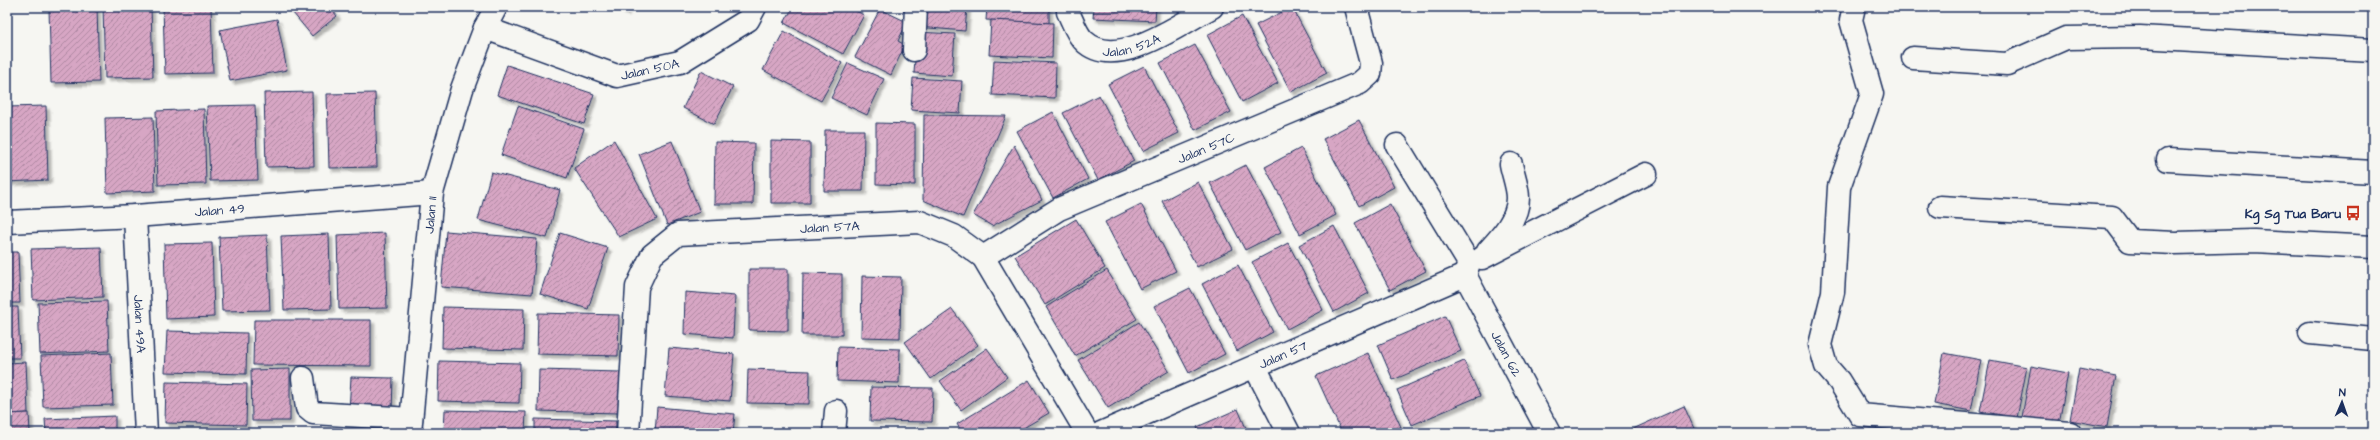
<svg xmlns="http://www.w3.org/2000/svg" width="2380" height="440" font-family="'Architects Daughter',sans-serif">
	<defs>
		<pattern id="building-hatch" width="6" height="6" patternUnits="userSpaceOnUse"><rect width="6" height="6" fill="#d7a6c4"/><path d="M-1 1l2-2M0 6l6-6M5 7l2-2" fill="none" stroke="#ae88a2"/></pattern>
		<filter id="shadow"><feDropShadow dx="3.5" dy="3.5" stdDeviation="1" flood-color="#0004"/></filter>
	</defs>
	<rect width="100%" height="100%" fill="#f6f6f2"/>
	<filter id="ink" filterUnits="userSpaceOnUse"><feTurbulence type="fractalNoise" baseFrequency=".025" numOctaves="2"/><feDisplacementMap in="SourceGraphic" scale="8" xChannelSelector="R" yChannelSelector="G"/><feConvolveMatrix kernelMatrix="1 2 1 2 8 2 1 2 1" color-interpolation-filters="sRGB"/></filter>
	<g filter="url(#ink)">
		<g fill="url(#building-hatch)" stroke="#1b2f5e" filter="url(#shadow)">
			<polygon points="97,7 99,82 51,83 49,9"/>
			<polygon points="103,7 151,7 153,77 105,78"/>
			<polygon points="163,7 211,7 213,73 165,74"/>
			<polygon points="288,7 330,7 337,16 312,36"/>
			<polygon points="616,7 627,7 625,12"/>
			<polygon points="793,7 848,7 864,15 843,54 784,23"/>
			<polygon points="920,7 967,7 965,31 918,27"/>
			<polygon points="987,7 1049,7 1049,23 986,20"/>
			<polygon points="1094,7 1156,7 1155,21 1093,18"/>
			<polygon points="1292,7 1327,73 1291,92 1256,25"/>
			<polygon points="880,9 907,22 898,41 905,45 891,75 855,57"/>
			<polygon points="1242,16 1278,83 1242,102 1207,35"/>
			<polygon points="277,19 287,70 230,81 220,30"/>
			<polygon points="991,20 1053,23 1052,58 989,55"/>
			<polygon points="784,31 842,63 821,101 763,70"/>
			<polygon points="917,32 955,34 952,76 914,73"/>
			<polygon points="1195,45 1231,112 1195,130 1160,63"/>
			<polygon points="994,60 1056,63 1055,98 992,95"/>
			<polygon points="848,63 884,79 867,115 831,98"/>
			<polygon points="507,65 594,94 584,124 497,95"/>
			<polygon points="1144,66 1179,133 1143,151 1108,84"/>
			<polygon points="701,71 733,87 714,124 683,108"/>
			<polygon points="913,78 962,81 960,113 911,110"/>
			<polygon points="312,92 314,166 266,167 264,93"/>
			<polygon points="375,93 377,167 329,168 327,94"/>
			<polygon points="1099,95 1134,161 1098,180 1063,113"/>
			<polygon points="255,105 258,180 210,181 207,106"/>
			<polygon points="46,106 48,180 7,182 7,107"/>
			<polygon points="518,106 584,129 567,178 501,155"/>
			<polygon points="204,109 206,184 158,185 156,111"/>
			<polygon points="1053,112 1088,179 1053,198 1017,131"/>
			<polygon points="924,115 1006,116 963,217 923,200"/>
			<polygon points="153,117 155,191 107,193 105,118"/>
			<polygon points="1359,120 1394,187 1359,206 1323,139"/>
			<polygon points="876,123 915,124 915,185 876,184"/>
			<polygon points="825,130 864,130 863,191 824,191"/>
			<polygon points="614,140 657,219 619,237 574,168"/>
			<polygon points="672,141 700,212 667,225 639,154"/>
			<polygon points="771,141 810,142 810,203 771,203"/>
			<polygon points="715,142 754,143 753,204 714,204"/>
			<polygon points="1014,145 1042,200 992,226 973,215"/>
			<polygon points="1301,148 1336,215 1300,234 1265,167"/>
			<polygon points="1246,165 1281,232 1245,250 1210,183"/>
			<polygon points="491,172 560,190 547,238 478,220"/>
			<polygon points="1198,182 1233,249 1197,267 1162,201"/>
			<polygon points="1141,204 1176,271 1140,289 1105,222"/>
			<polygon points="1390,204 1426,271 1390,290 1355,223"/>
			<polygon points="1076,219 1105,268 1045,305 1015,256"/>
			<polygon points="1334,226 1369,293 1334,312 1299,245"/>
			<polygon points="446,231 537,239 532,294 441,287"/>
			<polygon points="385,233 387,308 339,309 337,235"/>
			<polygon points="560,233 608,248 588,309 540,294"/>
			<polygon points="329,234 331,309 284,310 281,236"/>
			<polygon points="267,235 270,310 222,311 219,237"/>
			<polygon points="212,243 214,317 166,319 164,244"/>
			<polygon points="1288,243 1323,310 1287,329 1252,262"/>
			<polygon points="101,247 103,297 33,300 31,249"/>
			<polygon points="7,252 18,252 20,303 7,303"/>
			<polygon points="1238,265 1273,332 1237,351 1202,284"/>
			<polygon points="749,269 788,269 788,331 749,330"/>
			<polygon points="1107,270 1137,319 1075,356 1046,307"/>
			<polygon points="803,273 842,274 842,335 802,335"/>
			<polygon points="862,276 901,277 900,338 861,337"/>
			<polygon points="1190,288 1225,354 1189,373 1154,306"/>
			<polygon points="685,292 735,296 733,338 684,334"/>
			<polygon points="107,301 109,351 40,354 38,303"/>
			<polygon points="7,307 18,307 20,358 7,358"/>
			<polygon points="443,307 524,309 523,350 442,348"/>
			<polygon points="952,309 978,345 931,379 905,342"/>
			<polygon points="538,313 619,315 618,356 537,354"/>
			<polygon points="1445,316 1461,351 1393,380 1378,345"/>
			<polygon points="254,320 371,320 371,366 253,365"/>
			<polygon points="1139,322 1169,371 1108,408 1078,360"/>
			<polygon points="167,331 247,333 246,374 165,372"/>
			<polygon points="838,347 900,349 899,383 837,381"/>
			<polygon points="669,348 734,354 730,401 665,396"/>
			<polygon points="987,348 1007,377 961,410 940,381"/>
			<polygon points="111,353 113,405 43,407 41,356"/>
			<polygon points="1368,353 1401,427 1387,433 1342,433 1316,376"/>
			<polygon points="1944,353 1981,360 1971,411 1934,404"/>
			<polygon points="1990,360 2027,367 2017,418 1980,411"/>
			<polygon points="439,361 520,363 519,403 438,401"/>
			<polygon points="1464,361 1480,396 1412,425 1397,390"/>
			<polygon points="26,362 28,413 7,414 7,363"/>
			<polygon points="2031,366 2068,373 2059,424 2022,417"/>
			<polygon points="290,369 290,421 252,421 251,370"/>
			<polygon points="748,369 810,371 809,404 747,403"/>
			<polygon points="2079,369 2116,376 2107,427 2070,420"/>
			<polygon points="539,370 620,372 619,413 538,411"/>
			<polygon points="351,377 393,378 392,413 349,411"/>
			<polygon points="1029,380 1049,413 1015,433 962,433 957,424"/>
			<polygon points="166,382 247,384 246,425 165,423"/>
			<polygon points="871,387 933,388 932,422 870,421"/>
			<polygon points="1684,406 1696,433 1624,433"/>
			<polygon points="657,407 735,414 733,433 655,433"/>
			<polygon points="1238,409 1248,433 1199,433 1197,427"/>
			<polygon points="445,410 526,412 525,433 444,433"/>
			<polygon points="29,413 30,433 7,433 7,414"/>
			<polygon points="115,416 115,433 46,433 45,419"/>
			<polygon points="535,419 616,421 616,433 535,433"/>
		</g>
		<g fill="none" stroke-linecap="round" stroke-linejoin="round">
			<g stroke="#1b2f5e" stroke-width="25">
				<g id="minor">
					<path id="s1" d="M1068 7V12C1072 20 1077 35 1084 41 1116 72 1180 24 1212 7"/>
					<polyline points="1854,7 1851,20 1872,94 1839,187 1833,292 1820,345 1826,366 1839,381 1860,415 2070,433"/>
					<path id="s2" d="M485 28 617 76 680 62 748 20 755 7"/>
					<polyline points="914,50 916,7"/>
					<polyline points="1913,58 2007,64 2066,38 2140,37 2373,50"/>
					<polyline points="1397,145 1469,263 1465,275"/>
					<polyline points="2168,160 2373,172"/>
					<polyline points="1940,207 2112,217 2130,241 2175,243 2254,241 2373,247"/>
					<path id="s3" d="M135 216 146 433"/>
					<path id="s4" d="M7 222 135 216 432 193"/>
					<path d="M1488 251C1501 237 1518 219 1518 198 1518 187 1513 175 1511 164"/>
					<path id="s5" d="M983 257 1059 209 1360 83 1370 74 1371 63 1356 7"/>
					<polyline points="1482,258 1646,174"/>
					<path id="s6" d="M1465 275 1549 433"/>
					<polyline points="2310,333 2373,339"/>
					<polyline points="1255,367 1289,433"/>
					<polyline points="303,378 307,408 313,413 411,419"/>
					<path id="s7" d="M410 433 432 193 462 89 485 28 496 7"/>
					<path id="s8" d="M628 433 637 287 652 255 678 234 920 222 954 236 983 257 1087 433"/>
					<polyline points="834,433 836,411"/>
					<path id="s9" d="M1101 433 1465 275"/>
				</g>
			</g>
			<use href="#minor" stroke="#f6f6f2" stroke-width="22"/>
		</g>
	</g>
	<defs>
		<g id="bus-bare" transform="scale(1.2)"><path d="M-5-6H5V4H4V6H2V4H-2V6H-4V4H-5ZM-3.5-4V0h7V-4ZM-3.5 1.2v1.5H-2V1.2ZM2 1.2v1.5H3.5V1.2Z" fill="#c8321e" stroke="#f6f6f2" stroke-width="2.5" paint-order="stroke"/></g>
	</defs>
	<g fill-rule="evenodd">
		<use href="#bus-bare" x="2353" y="213"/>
	</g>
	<g text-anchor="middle" stroke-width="4" stroke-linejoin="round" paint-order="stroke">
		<g font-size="13" fill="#1b2f5e" stroke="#f6f6f2">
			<text dy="5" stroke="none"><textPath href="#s1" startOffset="89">Jalan 52A</textPath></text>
			<text dy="5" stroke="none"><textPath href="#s2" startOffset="174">Jalan 50A</textPath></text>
			<text dy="5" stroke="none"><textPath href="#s5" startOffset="249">Jalan 57C</textPath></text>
			<text dy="5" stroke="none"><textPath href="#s4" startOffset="213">Jalan 49</textPath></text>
			<text dy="5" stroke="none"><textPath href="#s7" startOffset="219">Jalan 11</textPath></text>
			<text dy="5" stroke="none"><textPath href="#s8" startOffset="367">Jalan 57A</textPath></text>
			<text dy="5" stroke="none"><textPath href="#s3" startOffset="108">Jalan 49A</textPath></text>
			<text dy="5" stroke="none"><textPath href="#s6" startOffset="89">Jalan 62</textPath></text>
			<text dy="5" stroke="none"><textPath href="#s9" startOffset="198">Jalan 57</textPath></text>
		</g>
		<g font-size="13" font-weight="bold" fill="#1b2f5e" stroke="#f6f6f2" text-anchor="end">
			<text x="2341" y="218">Kg Sg Tua Baru</text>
		</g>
	</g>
	<rect width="2380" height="440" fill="none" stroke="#f6f6f2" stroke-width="24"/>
	<rect x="12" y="12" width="2356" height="416" fill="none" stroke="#1b2f5e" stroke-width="1.5" filter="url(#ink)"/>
	<g transform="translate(2342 402) rotate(2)" stroke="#f6f6f2" stroke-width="3" paint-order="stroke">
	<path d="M0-3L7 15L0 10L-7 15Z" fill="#1b2f5e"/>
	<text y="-6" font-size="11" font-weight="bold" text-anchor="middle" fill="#1b2f5e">N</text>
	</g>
</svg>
